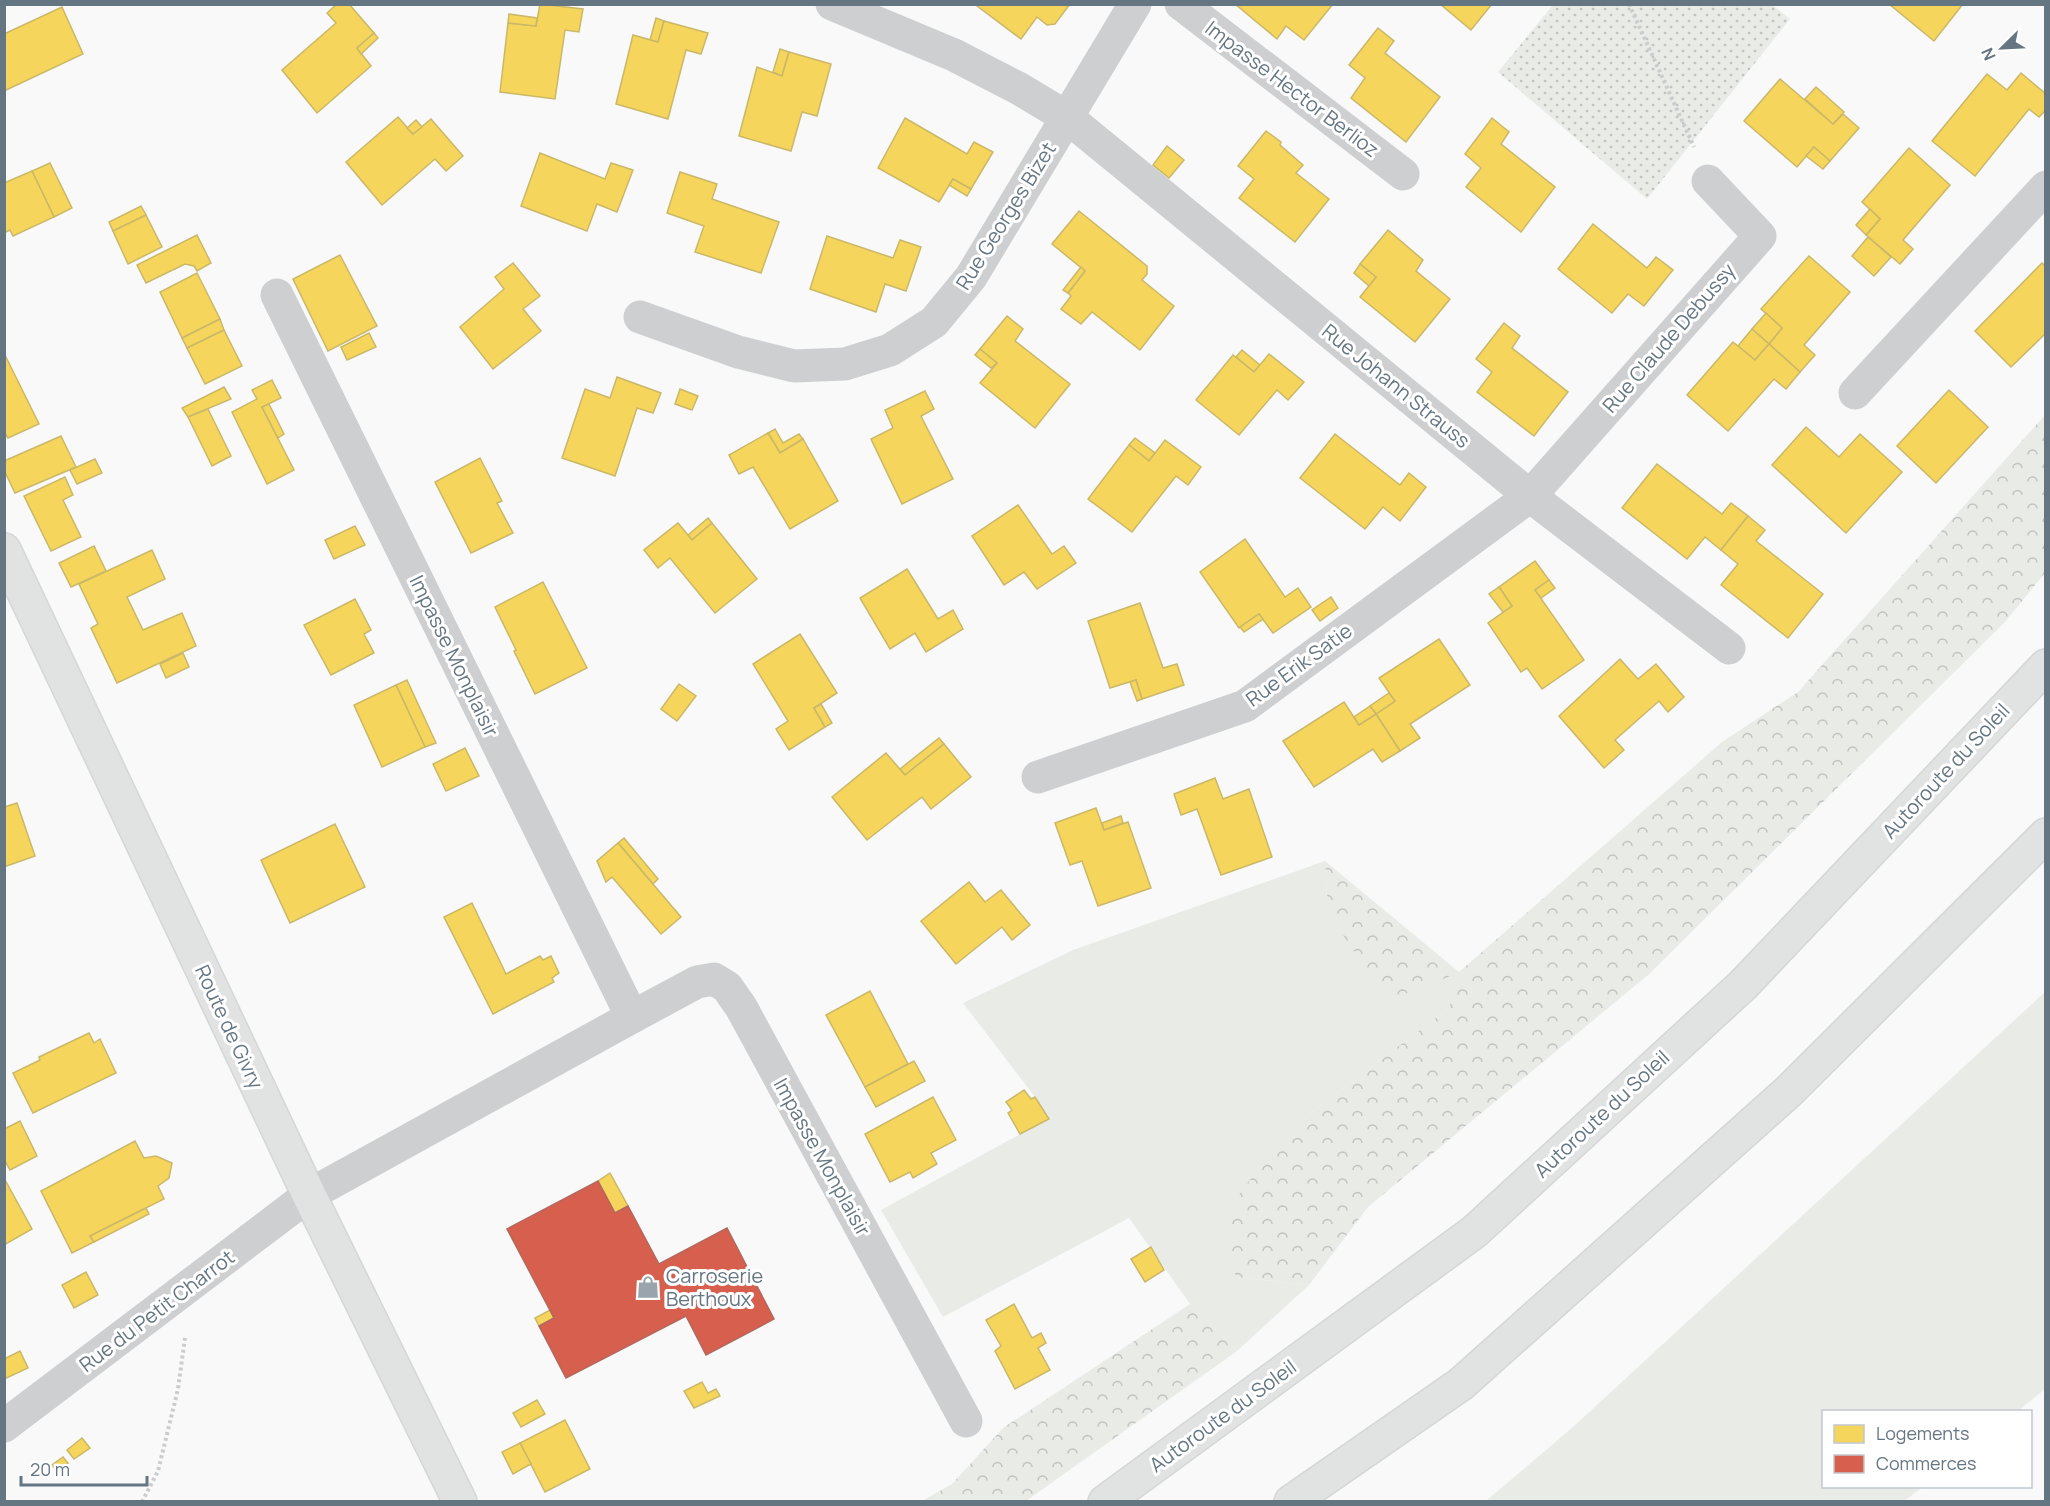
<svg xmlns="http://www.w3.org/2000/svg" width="2050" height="1506" font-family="Manrope,sans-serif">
	<defs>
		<pattern id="forest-crowns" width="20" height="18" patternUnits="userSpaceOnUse" patternTransform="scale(1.5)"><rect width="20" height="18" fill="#e8ebe6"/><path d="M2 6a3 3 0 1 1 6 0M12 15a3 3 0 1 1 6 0" fill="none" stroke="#c0c3c0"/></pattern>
		<pattern id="park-dots" width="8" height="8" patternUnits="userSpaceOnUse" patternTransform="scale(1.5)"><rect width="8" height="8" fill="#e8ebe6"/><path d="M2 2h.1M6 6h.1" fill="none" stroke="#c0c3c0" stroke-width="1.8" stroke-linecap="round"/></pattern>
	</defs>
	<rect width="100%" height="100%" fill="#f9f9f9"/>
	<g fill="#e8ebe6">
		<polygon points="1325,861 1327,895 1459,972 1449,1008 1287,1131 1236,1277 1309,1285 1237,1351 1190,1304 1129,1218 943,1317 881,1210 1048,1119 1035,1097 963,1003 1073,950"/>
		<polygon points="2045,992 2045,1389 2018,1411 1824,1412 1824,1486 1923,1487 1904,1501 1486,1501 1573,1427"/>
	</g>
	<g fill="url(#forest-crowns)">
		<polygon points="2045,415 2045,573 2004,623 1648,975 1368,1207 1309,1285 1236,1277 1226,1245 1237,1197 1287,1131 1449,1008 1458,973 1387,1001 1343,935 1327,895 1325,861 1459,972 1722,742 1798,692"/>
		<polygon points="1190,1304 1237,1351 1026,1501 922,1501 952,1484 1003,1428"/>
	</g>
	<polygon fill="url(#park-dots)" points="1553,5 1772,5 1790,19 1647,199 1498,72"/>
	<g fill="#f6d55c" stroke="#cab868" stroke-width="1.5">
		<polygon points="337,4 349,4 374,33 357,48 371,66 317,113 282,70 336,23 327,13"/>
		<polygon points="540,4 583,9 579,32 565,30 555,99 500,92 508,23 536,26"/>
		<polygon points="979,4 1070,4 1055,24 1047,25 1037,17 1021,39 977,6"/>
		<polygon points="1235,4 1333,4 1304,40 1286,26 1277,39"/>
		<polygon points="1440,4 1492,4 1471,30"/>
		<polygon points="1889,4 1963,4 1934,41"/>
		<polygon points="62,7 83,54 4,91 4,34"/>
		<polygon points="509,14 537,18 536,26 508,23"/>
		<polygon points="656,18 664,21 658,42 650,40"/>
		<polygon points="664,21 708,33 701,54 686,50 668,119 616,104 633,35 658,42"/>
		<polygon points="1378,28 1394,41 1385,53 1440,97 1406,142 1351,98 1365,78 1349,65"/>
		<polygon points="374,33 378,38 361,54 357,48"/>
		<polygon points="780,49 789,52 782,76 773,72"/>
		<polygon points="789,52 831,64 817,116 802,112 791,151 739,136 757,67 782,76"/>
		<polygon points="2021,73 2046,94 2046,110 2039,117 2029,109 1975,176 1932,141 1987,74 2007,90"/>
		<polygon points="1780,79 1833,124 1843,114 1859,128 1830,161 1814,147 1797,167 1744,121"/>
		<polygon points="1816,87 1844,112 1833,124 1805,99"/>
		<polygon points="398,117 413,134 431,119 463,156 446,171 435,159 382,205 346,162"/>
		<polygon points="905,118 967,154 974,142 993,152 971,189 953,179 939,202 878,168"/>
		<polygon points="1492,118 1509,132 1501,144 1555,187 1521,232 1466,187 1481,168 1465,154"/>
		<polygon points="416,120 422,127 413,134 407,128"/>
		<polygon points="1266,131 1281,142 1280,145 1303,165 1296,173 1329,199 1295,242 1239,198 1254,179 1238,166"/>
		<polygon points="1167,146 1184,160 1169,178 1153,165"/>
		<polygon points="1814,147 1830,161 1823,169 1806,156"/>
		<polygon points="1909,148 1950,185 1903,240 1913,249 1900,264 1866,235 1880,219 1862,202"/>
		<polygon points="540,153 605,179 611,163 633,170 617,212 597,204 587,231 521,206"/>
		<polygon points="50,163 72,208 54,217 32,171"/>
		<polygon points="32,171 54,217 13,236 10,230 4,233 4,183"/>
		<polygon points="680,172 717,184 712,199 779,222 761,273 695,252 704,226 667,213"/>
		<polygon points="953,179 971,189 967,196 949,185"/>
		<polygon points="141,206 146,215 113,231 109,222"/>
		<polygon points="1870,209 1880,219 1866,235 1856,225"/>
		<polygon points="1079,211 1147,266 1147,274 1142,280 1174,306 1140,350 1092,312 1081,324 1061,309 1071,296 1068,293 1085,271 1052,244"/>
		<polygon points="146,215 162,247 128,264 113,231"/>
		<polygon points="1593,224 1647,268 1656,257 1673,270 1644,306 1628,294 1612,313 1558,269"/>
		<polygon points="1388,230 1423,260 1416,271 1450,299 1415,342 1360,297 1376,277 1360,264"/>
		<polygon points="197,235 211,263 197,271 194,266 185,264 146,283 137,265"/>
		<polygon points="827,236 893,258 900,240 921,247 906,291 885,284 876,312 810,289"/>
		<polygon points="1868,237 1891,257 1874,276 1852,256"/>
		<polygon points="340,255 377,326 328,351 293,279"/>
		<polygon points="1809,256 1850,292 1804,345 1815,355 1800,372 1769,344 1782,328 1761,309"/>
		<polygon points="513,263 540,296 523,309 541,331 493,369 460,327 504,289 495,277"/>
		<polygon points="2042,263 2046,267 2046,333 2011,367 1975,331"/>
		<polygon points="1360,264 1376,277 1369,286 1354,273"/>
		<polygon points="1081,267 1085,271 1068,293 1063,290"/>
		<polygon points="197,273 220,319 182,338 160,292"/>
		<polygon points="1766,313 1782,328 1769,344 1752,329"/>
		<polygon points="1007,316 1023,329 1015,341 1070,384 1035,428 980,383 997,363 980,349"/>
		<polygon points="220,319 224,330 187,348 182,338"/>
		<polygon points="1504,323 1520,336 1512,348 1568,392 1534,436 1477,392 1492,372 1476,359"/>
		<polygon points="1752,329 1769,344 1755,360 1738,346"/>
		<polygon points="224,330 242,366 205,384 187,348"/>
		<polygon points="369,333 376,347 347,360 341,347"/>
		<polygon points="1733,342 1755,360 1769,344 1800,372 1786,389 1774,379 1728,431 1687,395"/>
		<polygon points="980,349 997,363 991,368 975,355"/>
		<polygon points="1242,350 1260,365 1254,372 1236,357"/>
		<polygon points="4,353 39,424 8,438 6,435 4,436"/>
		<polygon points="1269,354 1304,382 1288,400 1277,390 1239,435 1196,400 1233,355 1254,372"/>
		<polygon points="617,377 661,393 653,413 637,408 615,476 562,458 585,389 610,398"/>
		<polygon points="272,380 281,398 262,407 294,470 267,484 232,412 257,399 252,390"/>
		<polygon points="224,387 231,399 188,417 182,408"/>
		<polygon points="680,389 698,396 692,410 675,404"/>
		<polygon points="1949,390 1988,427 1936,483 1897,446"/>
		<polygon points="925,391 934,409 921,416 953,479 902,504 871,439 893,428 885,410"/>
		<polygon points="269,404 284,434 278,438 262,407"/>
		<polygon points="208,409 231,456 212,466 188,417"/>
		<polygon points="1806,427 1839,457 1860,434 1902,472 1846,533 1772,465"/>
		<polygon points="775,429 783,443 799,434 803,439 780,453 768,433"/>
		<polygon points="768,433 780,453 803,439 838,501 790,529 753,467 739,474 729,455"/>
		<polygon points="1335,434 1400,485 1409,473 1426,487 1400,521 1383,507 1365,529 1300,478"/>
		<polygon points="61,436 76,467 15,493 4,470 4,461"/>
		<polygon points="1135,438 1155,453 1149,461 1129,445"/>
		<polygon points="1165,440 1201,467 1188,485 1176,476 1132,532 1088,499 1129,445 1149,461"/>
		<polygon points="480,458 502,501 497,503 513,533 471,553 435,482"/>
		<polygon points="95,459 102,473 77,484 70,470"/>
		<polygon points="1657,464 1722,514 1731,503 1748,516 1721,550 1705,537 1687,559 1622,508"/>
		<polygon points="65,477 73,495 63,500 81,537 51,551 24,496"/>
		<polygon points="1018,505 1052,554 1064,546 1076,563 1037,589 1024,572 1004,585 972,536"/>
		<polygon points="1748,516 1765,530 1756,541 1823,594 1788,638 1721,585 1738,564 1721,550"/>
		<polygon points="708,518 712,523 692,540 688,535"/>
		<polygon points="678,523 692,540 712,523 757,579 715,613 670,558 658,568 644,550"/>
		<polygon points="355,526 365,545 334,559 325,540"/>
		<polygon points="1245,539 1285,597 1298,588 1311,607 1273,633 1259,614 1239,628 1200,572"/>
		<polygon points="94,546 106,571 71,587 59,563"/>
		<polygon points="152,550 165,579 127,597 143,630 182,613 196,646 117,683 91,628 98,624 79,584"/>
		<polygon points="1535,561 1549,580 1535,590 1584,660 1542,689 1527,668 1521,672 1488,623 1512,606 1499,587"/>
		<polygon points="907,569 938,619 953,610 963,629 926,652 915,633 890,649 860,598"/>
		<polygon points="1549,580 1555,588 1541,598 1535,590"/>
		<polygon points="543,582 587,668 535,694 514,651 516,650 495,607"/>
		<polygon points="1499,587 1512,606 1503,612 1489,594"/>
		<polygon points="1331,597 1338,608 1320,621 1312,610"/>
		<polygon points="355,599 371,630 364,634 374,653 331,675 304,625"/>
		<polygon points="1140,603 1163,668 1177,664 1184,685 1142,699 1136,680 1110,688 1088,621"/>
		<polygon points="1259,614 1263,619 1244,632 1240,627"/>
		<polygon points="800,634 837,693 814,708 825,727 789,750 776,729 788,721 753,664"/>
		<polygon points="1439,639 1470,685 1410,724 1420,738 1400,751 1376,714 1395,701 1379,678"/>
		<polygon points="183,653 189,667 166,678 160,664"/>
		<polygon points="1620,659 1638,679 1656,664 1684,697 1668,712 1659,701 1615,740 1624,750 1604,768 1559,716"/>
		<polygon points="407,680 436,743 425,747 396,685"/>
		<polygon points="1136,680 1142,699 1137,701 1130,682"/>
		<polygon points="679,684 696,696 677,721 661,709"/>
		<polygon points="396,685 425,747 382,767 354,705"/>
		<polygon points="1389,693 1395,701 1376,714 1370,706"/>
		<polygon points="1344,702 1359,725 1376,714 1400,751 1382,762 1373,749 1314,787 1283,741"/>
		<polygon points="821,704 832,723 825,727 814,708"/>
		<polygon points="1370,706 1376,714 1359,725 1354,717"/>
		<polygon points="939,738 944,744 905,775 900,769"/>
		<polygon points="944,744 971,777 931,809 922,797 867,840 832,797 886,753 905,775"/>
		<polygon points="465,748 479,776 446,791 433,764"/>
		<polygon points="1215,778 1223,799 1249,789 1272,857 1221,875 1197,809 1181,815 1174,794"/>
		<polygon points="17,803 35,856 4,867 4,807"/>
		<polygon points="1096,808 1104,830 1128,822 1151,888 1098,906 1082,861 1070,865 1055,823"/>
		<polygon points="1121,816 1123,823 1104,830 1102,823"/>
		<polygon points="335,824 365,887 290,923 261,860"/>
		<polygon points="624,838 658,879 653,884 618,843"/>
		<polygon points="618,843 681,917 661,934 612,877 606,882 597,861"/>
		<polygon points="969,882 985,902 1001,890 1030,925 1012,940 1002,927 956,964 921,921"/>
		<polygon points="472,903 506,974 540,956 543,960 551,956 559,973 552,978 554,982 493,1014 444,917"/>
		<polygon points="870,991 908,1064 865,1087 826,1015"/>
		<polygon points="89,1033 94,1043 100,1039 116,1073 33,1113 13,1073 40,1060 39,1057"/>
		<polygon points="914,1061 925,1081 876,1107 865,1087"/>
		<polygon points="1024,1090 1031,1099 1035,1097 1049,1119 1020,1134 1008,1113 1012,1110 1006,1102"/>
		<polygon points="933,1097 956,1140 931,1153 937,1164 913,1178 910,1172 890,1182 865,1134"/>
		<polygon points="20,1121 37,1156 10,1170 4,1159 4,1129"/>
		<polygon points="135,1141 144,1158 156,1156 172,1163 169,1178 158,1186 164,1199 90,1236 94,1242 72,1253 41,1191"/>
		<polygon points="610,1173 628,1206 615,1213 598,1181"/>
		<polygon points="4,1178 32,1229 4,1245"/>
		<polygon points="146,1208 149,1214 94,1242 90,1236"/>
		<polygon points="1151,1247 1164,1270 1145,1282 1131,1259"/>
		<polygon points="86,1272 98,1295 74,1308 62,1285"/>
		<polygon points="1014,1304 1032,1338 1041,1333 1046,1343 1038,1348 1050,1370 1015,1389 995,1351 1001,1346 986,1320"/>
		<polygon points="550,1310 554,1318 539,1326 535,1318"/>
		<polygon points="20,1351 28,1368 4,1379 4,1359"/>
		<polygon points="702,1382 708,1393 716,1389 720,1396 694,1408 684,1391"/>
		<polygon points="537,1400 545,1414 521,1427 513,1413"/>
		<polygon points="565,1420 590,1469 545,1492 520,1443"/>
		<polygon points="82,1438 90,1448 74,1459 67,1450"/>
		<polygon points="520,1443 531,1464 513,1474 502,1452"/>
		<polygon points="63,1457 68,1463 57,1471 52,1465"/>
	</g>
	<polygon fill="#d6604d" stroke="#b4675d" stroke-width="1.5" points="598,1181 615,1213 628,1206 659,1264 727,1228 774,1319 706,1355 686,1316 566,1378 539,1326 554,1318 507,1229"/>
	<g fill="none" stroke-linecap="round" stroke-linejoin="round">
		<g stroke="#d5d6d7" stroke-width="36">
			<polyline id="major" points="4,550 309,1195 460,1502"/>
		</g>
		<g stroke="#d5d6d6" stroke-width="36">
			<g id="highway">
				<polyline points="1105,1502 1474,1232 1743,985 2046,666"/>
				<polyline points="1291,1502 1461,1384 1788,1092 2046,835"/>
			</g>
		</g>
		<g stroke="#cbcccd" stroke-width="4" stroke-dasharray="3 3" stroke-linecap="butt">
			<polyline points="1629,4 1694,147"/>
			<polyline points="142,1502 158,1471 178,1389 185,1338"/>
		</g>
		<g stroke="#cecfd0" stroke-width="33">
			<polyline points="832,4 954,55 1018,88 1068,118 1530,496 1729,648"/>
			<polyline points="1181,4 1403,174"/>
			<polyline points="277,295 632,1017"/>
			<polyline points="640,317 738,352 794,366 845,364 890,350 934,322 971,277 1135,4"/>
			<polyline points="1855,393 2046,187"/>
			<polyline points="1038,777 1245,706 1530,496 1760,236 1708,181"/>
			<polyline points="4,1426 309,1195 632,1017 697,982 714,979 727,987 741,1007 966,1421"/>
		</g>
		<use href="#major" stroke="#e1e2e2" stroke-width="33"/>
		<use href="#highway" stroke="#e1e2e2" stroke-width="33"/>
	</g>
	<defs>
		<g id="shop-bare" transform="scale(1.8)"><path d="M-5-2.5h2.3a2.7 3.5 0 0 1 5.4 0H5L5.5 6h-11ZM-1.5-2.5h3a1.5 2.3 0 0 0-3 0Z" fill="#99a4ac" stroke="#fff" stroke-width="2.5" paint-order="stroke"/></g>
	</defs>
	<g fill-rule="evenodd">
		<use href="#shop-bare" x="648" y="1287"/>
	</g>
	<g text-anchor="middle" stroke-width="6" stroke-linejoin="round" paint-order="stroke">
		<g font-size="20" fill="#657683" stroke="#fff">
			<text transform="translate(1292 89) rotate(37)" y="7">Impasse Hector Berlioz</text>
			<text transform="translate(1006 216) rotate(-58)" y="7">Rue Georges Bizet</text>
			<text transform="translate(1669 338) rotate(-49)" y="7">Rue Claude Debussy</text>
			<text transform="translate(1396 386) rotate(39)" y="7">Rue Johann Strauss</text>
			<text transform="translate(454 656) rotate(64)" y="7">Impasse Monplaisir</text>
			<text transform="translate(1299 665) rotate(-36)" y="7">Rue Erik Satie</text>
			<text transform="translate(1946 771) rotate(-47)" y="7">Autoroute du Soleil</text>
			<text transform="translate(229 1027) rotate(65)" y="7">Route de Givry</text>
			<text transform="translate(1602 1114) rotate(-43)" y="7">Autoroute du Soleil</text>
			<text transform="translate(822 1157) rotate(61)" y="7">Impasse Monplaisir</text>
			<text transform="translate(157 1311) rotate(-37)" y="7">Rue du Petit Charrot</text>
			<text transform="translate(1223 1416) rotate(-36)" y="7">Autoroute du Soleil</text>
		</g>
		<g font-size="20" fill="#657683" stroke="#fff" text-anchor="start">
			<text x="666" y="1283">Carroserie<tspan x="666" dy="23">Berthoux</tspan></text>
		</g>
	</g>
	<rect width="2050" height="1506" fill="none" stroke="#657683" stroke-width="12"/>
	<rect x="1822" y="1410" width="210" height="78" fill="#ffffff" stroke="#c1c8cd" stroke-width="1.5"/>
	<rect x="1834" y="1425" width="30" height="18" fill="#f6d55c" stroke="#c1c8cd" stroke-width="1.5"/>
	<text x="1876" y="1440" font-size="18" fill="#657683">Logements</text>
	<rect x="1834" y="1455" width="30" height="18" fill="#d6604d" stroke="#c1c8cd" stroke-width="1.5"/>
	<text x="1876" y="1470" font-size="18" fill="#657683">Commerces</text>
	<g transform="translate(2002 48) rotate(246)" stroke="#ffffff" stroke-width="4.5" paint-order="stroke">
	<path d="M0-4.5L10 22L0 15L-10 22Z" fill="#657683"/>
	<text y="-9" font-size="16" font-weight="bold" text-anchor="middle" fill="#657683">N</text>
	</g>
	<path d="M21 1476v9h126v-9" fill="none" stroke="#657683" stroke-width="3"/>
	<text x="30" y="1476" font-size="18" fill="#657683" stroke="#ffffff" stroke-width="4.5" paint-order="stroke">20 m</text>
</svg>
